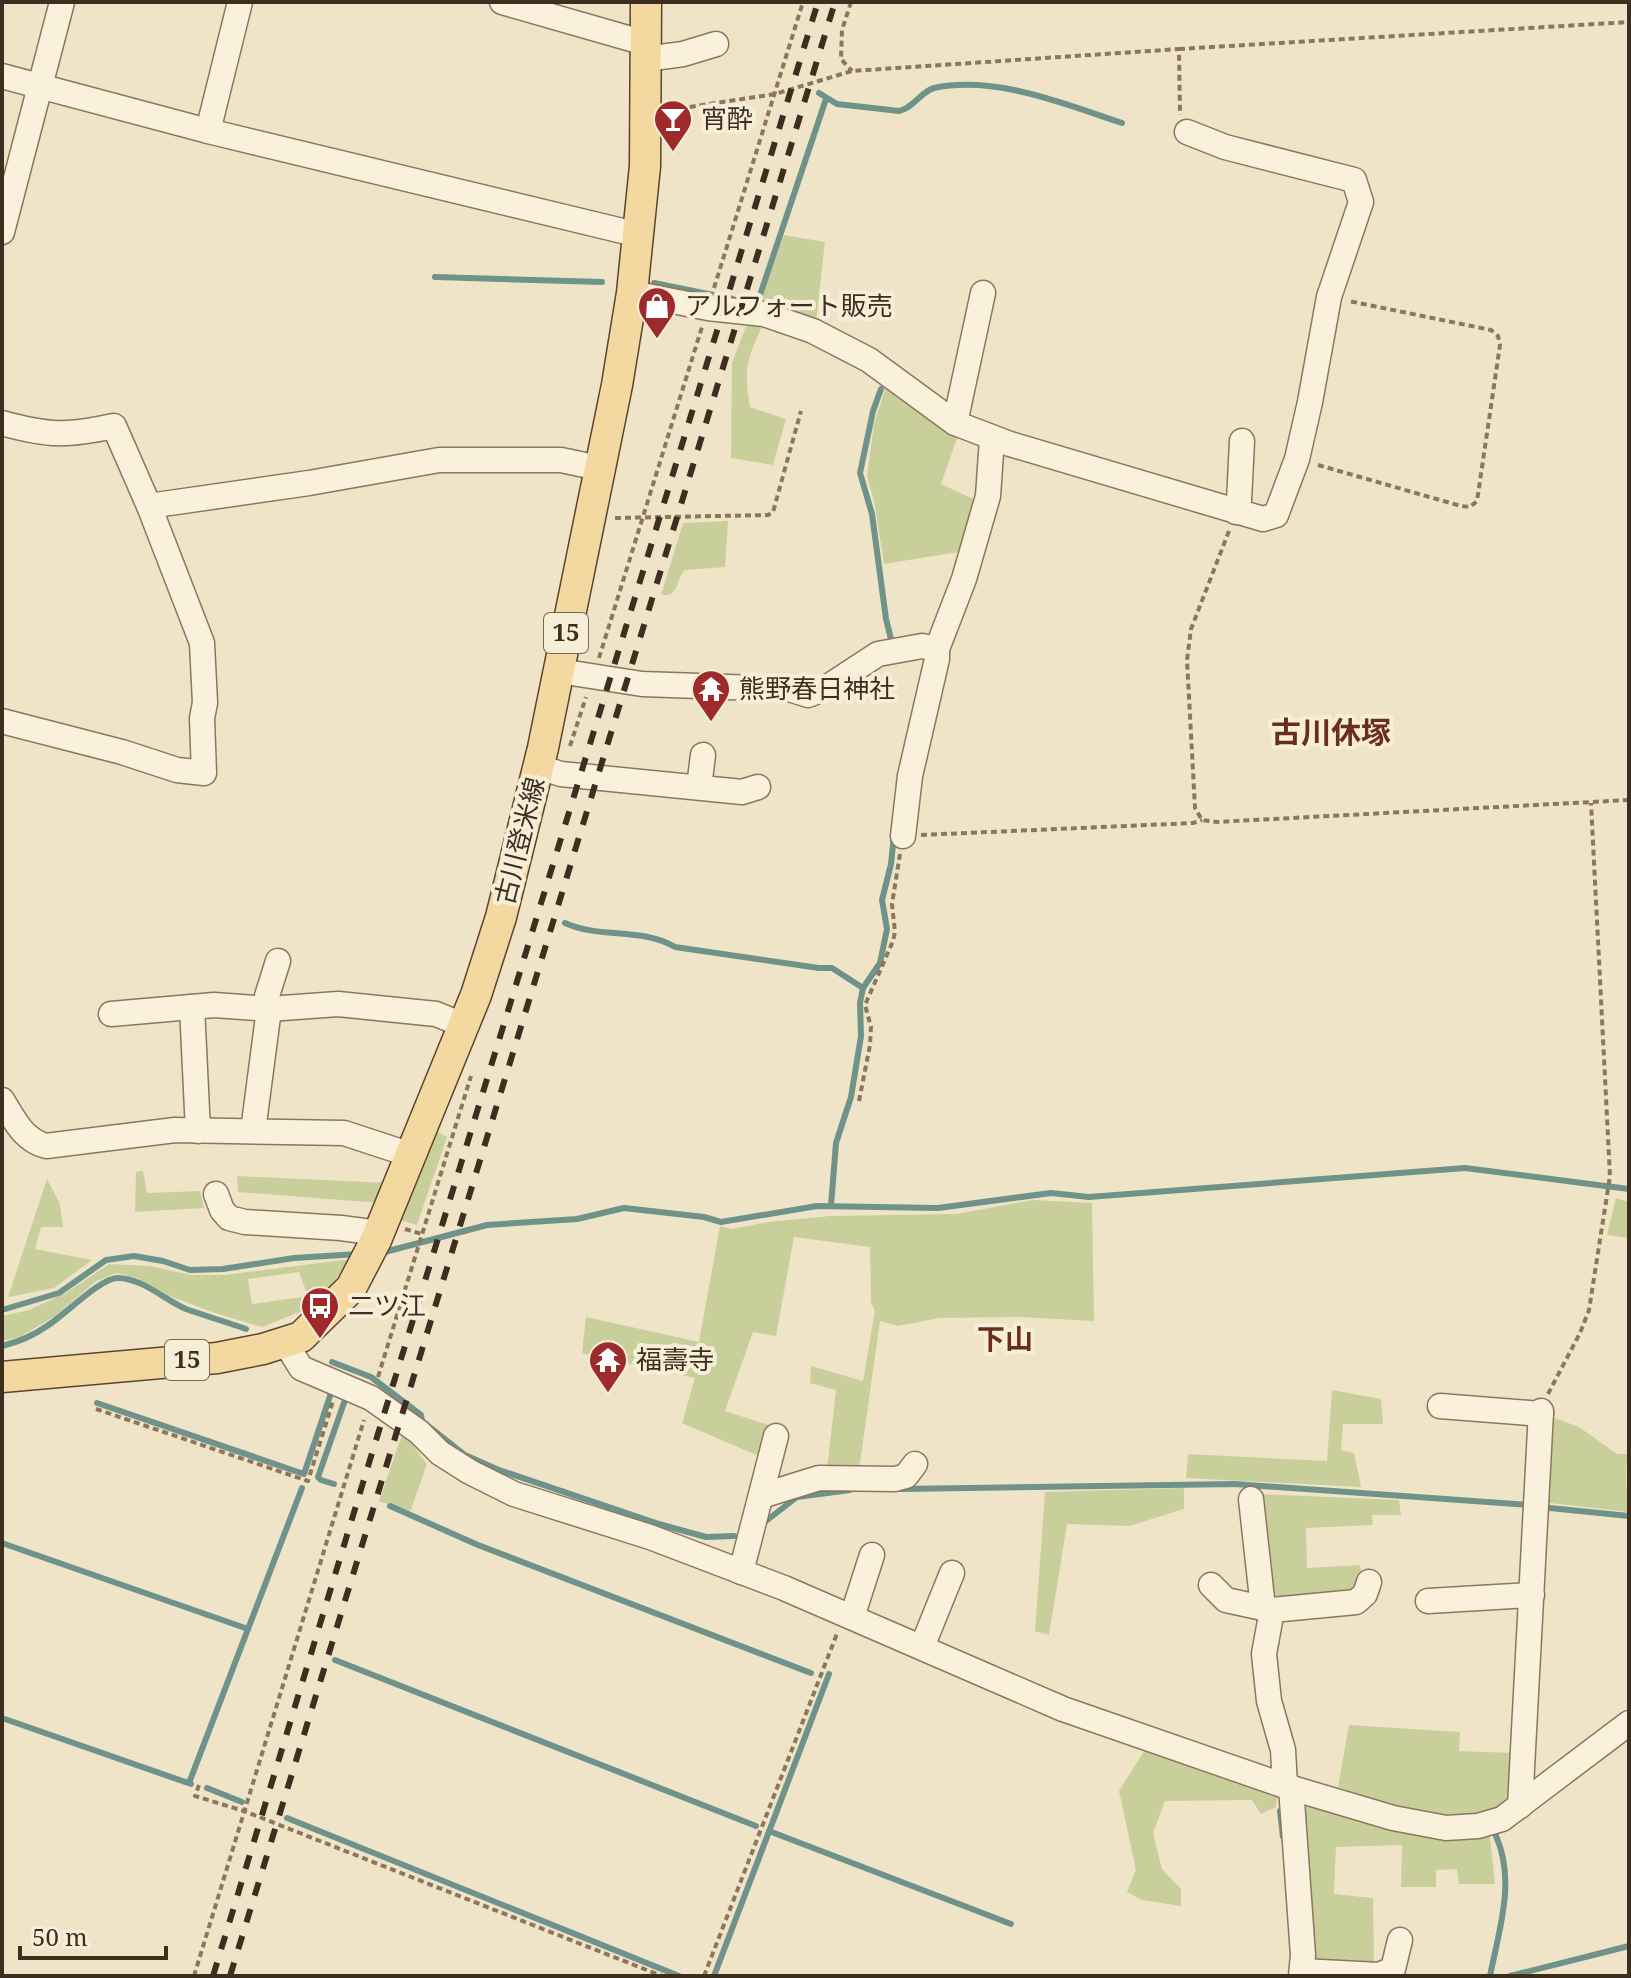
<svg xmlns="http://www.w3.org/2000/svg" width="1631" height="1978" font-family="'Noto Serif','Noto Sans JP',serif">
	<rect width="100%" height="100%" fill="#f0e4c8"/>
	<g fill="#c9cf9b">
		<polygon points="784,235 825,242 816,322 760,303"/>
		<path d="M748 321 762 327C746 360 744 370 750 407L786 419 773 465 731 458 732 363Z"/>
		<polygon points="888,381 959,433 941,484 978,501 965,551 884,564 874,501 867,476 874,424"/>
		<path d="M728 521 725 567 685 570C675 580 680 597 661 595L683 523Z"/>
		<polygon points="431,1128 447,1137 417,1225 393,1218"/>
		<polygon points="143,1171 147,1193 200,1191 204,1208 135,1212 136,1172"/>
		<polygon points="237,1176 388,1183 380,1203 238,1192"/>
		<polygon points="47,1179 60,1204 63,1227 41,1227 35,1249 92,1260 54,1288 8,1297"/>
		<polygon points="1616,1198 1629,1202 1629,1238 1607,1235"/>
		<polygon points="1033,1200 1092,1203 1094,1321 1019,1317 939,1318 898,1326 880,1321 859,1470 827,1469 836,1390 810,1383 811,1366 863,1381 875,1311 871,1302 870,1247 794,1237 776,1336 753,1332 725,1411 769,1425 761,1457 682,1423 695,1378 582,1353 586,1317 699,1342 720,1226 732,1229 768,1222 830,1216 956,1214"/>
		<polygon points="351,1259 328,1290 311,1304 299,1272 248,1279 252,1304 302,1297 305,1310 262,1327 212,1312 170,1296 137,1278 117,1273 96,1281 55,1316 20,1337 2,1341 2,1316 29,1310 66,1293 109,1264 150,1266 191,1275 224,1275"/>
		<polygon points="1332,1390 1381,1399 1383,1424 1343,1424 1341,1450 1354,1453 1361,1487 1186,1478 1188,1454 1327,1461"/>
		<polygon points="1546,1415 1579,1427 1617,1454 1627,1454 1626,1487 1629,1488 1629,1512 1541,1502"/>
		<polygon points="403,1432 427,1464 410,1512 379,1501"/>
		<polygon points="1184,1488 1184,1509 1129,1526 1067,1524 1049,1635 1035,1631 1045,1492"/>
		<polygon points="1256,1494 1399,1500 1401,1515 1372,1515 1373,1525 1306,1528 1307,1568 1360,1565 1363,1581 1353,1595 1271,1600"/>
		<path d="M1349 1725 1460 1732 1459 1751 1513 1753 1512 1796C1506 1801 1499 1808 1492 1812 1455 1832 1376 1800 1338 1787Z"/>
		<polygon points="1146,1748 1277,1795 1276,1807 1261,1814 1252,1800 1165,1801 1153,1833 1162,1869 1181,1889 1181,1906 1142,1900 1127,1892 1136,1870 1119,1791"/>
		<polygon points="1299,1802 1474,1837 1490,1837 1495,1884 1459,1884 1457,1869 1436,1870 1436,1887 1401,1887 1402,1845 1336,1847 1334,1894 1373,1898 1374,1967 1313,1961"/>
	</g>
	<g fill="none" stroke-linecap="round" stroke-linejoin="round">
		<g stroke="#6f938a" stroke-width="6">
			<path d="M819 93 837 104 899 111C914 108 920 92 934 88 995 75 1065 104 1122 123"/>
			<polyline points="435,277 602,282"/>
			<polyline points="654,283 733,299"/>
			<polyline points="757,304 826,99"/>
			<polyline points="881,389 873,411 860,473 872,514 886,619 893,647"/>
			<path d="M565 923C600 939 642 927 675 947L819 968H832L863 988"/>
			<polyline points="831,1206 836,1143 851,1097 861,1036 860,1003 863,988 880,963 887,929 882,900 891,864 894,835"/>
			<polyline points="381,1253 487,1225 577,1219 624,1208 704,1217 721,1222 817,1206 938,1208 1051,1193 1089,1197 1465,1168 1629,1189"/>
			<polyline points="2,1310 59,1293 106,1260 134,1256 163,1261 190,1270 223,1269 294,1258 358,1254"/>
			<path d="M2 1346C18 1342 33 1336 47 1326 65 1315 100 1278 118 1278 142 1278 165 1300 186 1309 206 1316 226 1322 246 1329"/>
			<polyline points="332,1362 371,1377 421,1415 422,1421 465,1455 499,1470 659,1524 706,1537 734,1536"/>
			<polyline points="97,1403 304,1474 331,1393"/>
			<polyline points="334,1484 321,1480 318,1477 345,1400"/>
			<polyline points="901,1489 1235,1484 1529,1505"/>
			<polyline points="390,1506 478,1545 811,1673"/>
			<polyline points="1540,1507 1629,1516"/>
			<polyline points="766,1521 797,1497 850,1490"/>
			<polyline points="2,1543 248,1629"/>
			<polyline points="335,1660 756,1826"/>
			<polyline points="2,1718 191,1784"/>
			<polyline points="189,1783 302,1488"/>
			<polyline points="207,1788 242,1802"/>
			<polyline points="1280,1811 1283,1837"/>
			<polyline points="287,1818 679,1976"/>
			<polyline points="769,1831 1011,1924"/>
			<polyline points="714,1976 829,1674"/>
			<path d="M1490 1976C1499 1930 1516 1881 1496 1836"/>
			<polyline points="1510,1976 1629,1946"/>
		</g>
		<g stroke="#8d765c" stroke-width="27">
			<g id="minor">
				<polyline points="502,2 645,43"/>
				<polyline points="646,59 683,54 716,44"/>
				<polyline points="2,76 208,131 639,235"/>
				<polyline points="208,131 240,2"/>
				<polyline points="2,232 62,2"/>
				<polyline points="632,293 708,308 764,314 813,331 869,360 955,423 1010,444 1263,519 1276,515 1297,459 1310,402 1329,297 1361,202 1354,180 1225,147 1187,132"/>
				<path d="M2 423C49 436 67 436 114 426L149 506 202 643 205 703 202 718 204 773 177 770 122 752 2 721"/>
				<polyline points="955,423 983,293"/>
				<polyline points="149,506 309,483 439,460 561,460 599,468"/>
				<polyline points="1236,512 1239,501 1242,441"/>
				<polyline points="937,649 964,579 988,496 992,439"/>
				<polyline points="559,671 642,684 789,689 808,695 826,688 878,654 922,646 937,649 937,659 910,776 903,836"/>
				<polyline points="539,767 561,774 742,792 758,787"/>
				<polyline points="699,787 703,755"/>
				<polyline points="192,1007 198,1131"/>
				<polyline points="111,1014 214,1005 269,1009 338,1004 436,1014 463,1025"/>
				<path d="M2 1100C14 1119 23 1140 46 1146L175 1130 344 1133 411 1155"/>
				<polyline points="253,1131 269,1009 267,996 278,961"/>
				<polyline points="216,1194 222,1210 229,1218 245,1222 341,1228 379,1233"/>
				<polyline points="285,1342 301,1368 371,1398 419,1432 440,1453 470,1472 514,1494 650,1537 784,1588 1063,1709 1285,1786 1393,1818 1446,1828 1478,1826 1502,1819 1629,1723"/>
				<polyline points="1440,1406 1541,1414"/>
				<polyline points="761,1496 819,1478 895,1479 906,1476 915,1464"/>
				<polyline points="1251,1499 1263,1608"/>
				<polyline points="741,1572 776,1436"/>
				<polyline points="1211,1585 1226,1600 1272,1610 1356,1602 1365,1594 1369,1582"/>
				<polyline points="1428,1601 1532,1595"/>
				<polyline points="1272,1610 1264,1654 1269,1701 1283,1750 1285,1786"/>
				<polyline points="852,1617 872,1555"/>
				<polyline points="922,1647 952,1573"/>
				<polyline points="1291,1787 1303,1955 1301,1976"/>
				<polyline points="1520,1806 1541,1411"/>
				<polyline points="1302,1971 1379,1975 1393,1969 1400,1940"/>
			</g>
		</g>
		<g stroke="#5b4430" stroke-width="33">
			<polyline id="major" points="2,1377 217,1358 263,1349 301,1337 351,1288 376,1240 476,995 501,917 543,748 617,385 632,293 645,166 646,2"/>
		</g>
		<g stroke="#8d765c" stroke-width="4" stroke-dasharray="6 4" stroke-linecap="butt">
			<polyline points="851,2 842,30 841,59 852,71"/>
			<polyline points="1179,49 1629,22"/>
			<polyline points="670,110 775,94 852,71 1179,49 1180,115"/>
			<polyline points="714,288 803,2"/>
			<polyline points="1318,465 1461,506 1470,507 1477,501 1500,345 1498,336 1491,330 1349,301"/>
			<polyline points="615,518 768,515 773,512 801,411"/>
			<polyline points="1229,531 1191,629 1187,660 1195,808 1202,820 1217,822 1629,800"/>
			<polyline points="599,658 702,327"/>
			<polyline points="570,746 586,697"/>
			<polyline points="921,835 1193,823 1202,820"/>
			<polyline points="859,1101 870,1045 871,1027 865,1005 893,941 895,932 892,904 900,854"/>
			<polyline points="405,1229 422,1234"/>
			<polyline points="378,1377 471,1076"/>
			<polyline points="1548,1394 1580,1333 1589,1310 1610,1176 1591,803"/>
			<polyline points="96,1409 308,1481 333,1401"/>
			<polyline points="199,1785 195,1796 244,1811 662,1976"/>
			<polyline points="194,1976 364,1420"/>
			<polyline points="704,1976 838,1631"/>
		</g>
		<use href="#minor" stroke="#faf1dc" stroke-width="24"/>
		<use href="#major" stroke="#f3d9a0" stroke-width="30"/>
		<g stroke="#3d2e20" stroke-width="6" stroke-dasharray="14 14" stroke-linecap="butt">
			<polyline points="213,1976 369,1463 818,2"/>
			<polyline points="230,1976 835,2"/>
		</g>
	</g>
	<defs>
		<g id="bar-pin" transform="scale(2)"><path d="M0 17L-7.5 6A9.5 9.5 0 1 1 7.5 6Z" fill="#9e2a2b" stroke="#f7eed8"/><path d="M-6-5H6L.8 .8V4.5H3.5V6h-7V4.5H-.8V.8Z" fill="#fff"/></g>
		<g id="shop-pin" transform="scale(2)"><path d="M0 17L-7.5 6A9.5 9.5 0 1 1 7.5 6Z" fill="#9e2a2b" stroke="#f7eed8"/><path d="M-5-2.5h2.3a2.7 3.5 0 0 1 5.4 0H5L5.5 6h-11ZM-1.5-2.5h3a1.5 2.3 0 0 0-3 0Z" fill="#fff"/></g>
		<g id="temple-pin" transform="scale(2)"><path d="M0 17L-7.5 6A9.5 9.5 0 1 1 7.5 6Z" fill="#9e2a2b" stroke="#f7eed8"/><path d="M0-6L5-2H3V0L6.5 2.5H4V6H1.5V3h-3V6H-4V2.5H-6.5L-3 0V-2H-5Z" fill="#fff"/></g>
		<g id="bus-pin" transform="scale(2)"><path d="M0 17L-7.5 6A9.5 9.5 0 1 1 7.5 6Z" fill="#9e2a2b" stroke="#f7eed8"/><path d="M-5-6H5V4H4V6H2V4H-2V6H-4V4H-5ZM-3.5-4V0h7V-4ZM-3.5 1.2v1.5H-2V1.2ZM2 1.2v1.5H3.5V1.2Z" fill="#fff"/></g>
	</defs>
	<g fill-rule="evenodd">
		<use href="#bar-pin" x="673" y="119"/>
		<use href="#shop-pin" x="657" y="306"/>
		<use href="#temple-pin" x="711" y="689"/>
		<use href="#bus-pin" x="320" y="1306"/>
		<use href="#temple-pin" x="608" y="1360"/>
	</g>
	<g text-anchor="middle" stroke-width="8" stroke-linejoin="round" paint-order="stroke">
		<g fill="#f7eed8" stroke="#756857" stroke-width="2">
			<rect x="544" y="613" width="44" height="40" rx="6"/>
			<rect x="165" y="1340" width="44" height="40" rx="6"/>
		</g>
		<g font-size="24" font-weight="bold" fill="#3d2e20">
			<text x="566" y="641">15</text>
			<text x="187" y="1368">15</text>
		</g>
		<g font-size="26" fill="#3d2e20" stroke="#f7eed8" text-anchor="start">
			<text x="701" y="128">宵酔</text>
			<text x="685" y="315">アルフォート販売</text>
			<text x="739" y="698">熊野春日神社</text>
			<text x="348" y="1315">二ツ江</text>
			<text x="636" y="1369">福壽寺</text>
		</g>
		<g font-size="26" fill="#3d2e20" stroke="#f7eed8">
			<text transform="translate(520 841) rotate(-76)" y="9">古川登米線</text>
		</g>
		<g font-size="28" font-weight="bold" fill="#6b2e1e" stroke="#f7eed8">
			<text x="1005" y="1349">下山</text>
		</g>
		<g font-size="30" font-weight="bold" fill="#6b2e1e" stroke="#f7eed8">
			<text x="1331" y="743">古川休塚</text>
		</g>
	</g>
	<rect width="1631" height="1978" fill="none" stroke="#3d2e20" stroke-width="8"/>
	<path d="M20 1946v12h146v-12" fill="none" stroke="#3d2e20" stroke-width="4"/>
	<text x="32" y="1946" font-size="24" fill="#3d2e20" stroke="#f7eed8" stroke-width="6" paint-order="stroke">50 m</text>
</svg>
